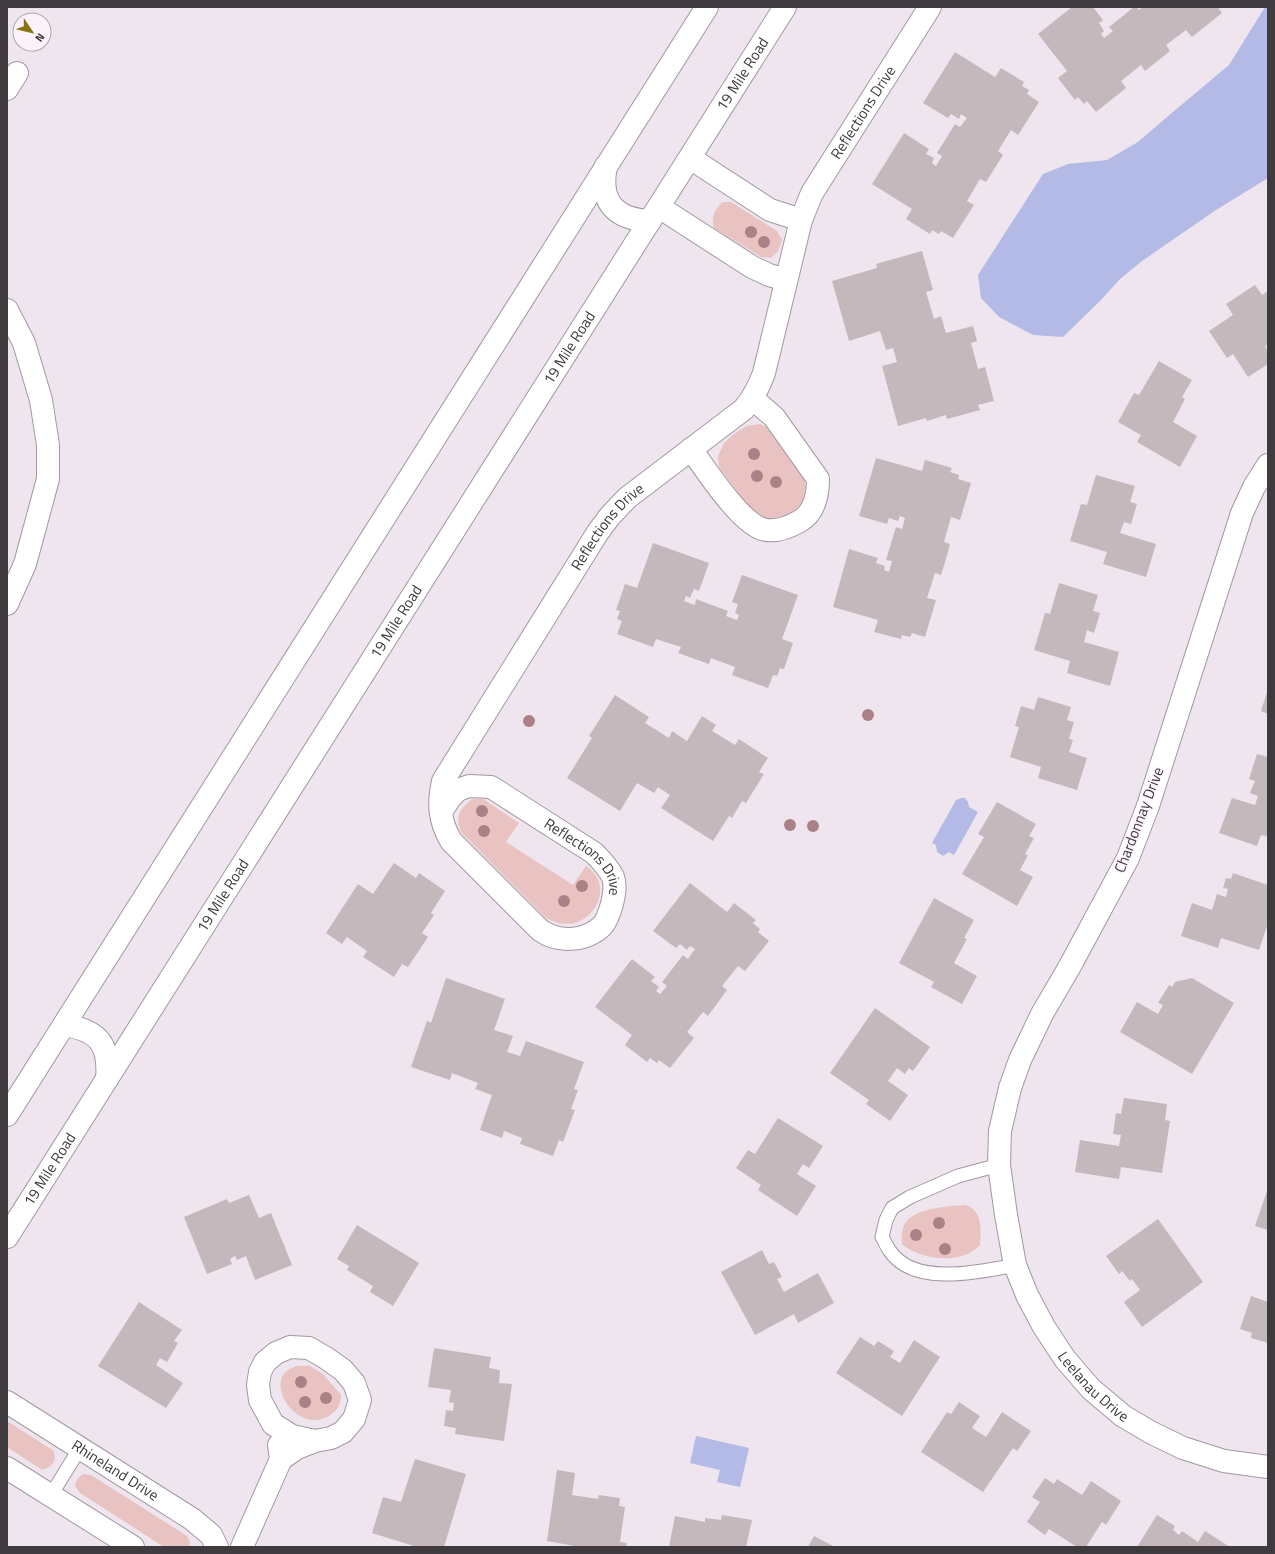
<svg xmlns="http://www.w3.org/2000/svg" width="1275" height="1554" font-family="'Titillium Web',sans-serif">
	<rect width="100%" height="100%" fill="#efe5ee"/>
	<g fill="#e9c3c2">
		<path d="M722 202H731L777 231 782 240 778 251 771 258 761 257 714 228C711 217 714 211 722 202Z"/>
		<polygon points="760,424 771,429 804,475 806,487 803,501 793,513 779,518 766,518 753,513 719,467 718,456 724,443 734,434 747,426"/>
		<path d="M472 799H483L519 823 506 842 573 885 586 866C621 888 585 943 545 917L461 832C455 815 459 810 472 799Z"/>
		<path d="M965 1205C983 1210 981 1230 980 1245 977 1248 973 1251 970 1253 949 1263 918 1258 902 1244 902 1237 901 1228 906 1222 916 1208 949 1206 965 1205Z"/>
		<path d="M310 1366 323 1374 341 1395C341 1404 338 1410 330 1415 299 1437 261 1381 292 1368 296 1365 305 1366 310 1366Z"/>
		<path d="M7 1421 54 1451C57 1462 52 1467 42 1470L7 1447Z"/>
		<polygon points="83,1474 91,1475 187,1536 190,1542 189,1547 164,1547 80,1493 75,1486 77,1479"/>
	</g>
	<g fill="#b2bae5">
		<polygon points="1265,7 1268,7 1268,178 1216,210 1142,261 1120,279 1101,300 1063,337 1033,335 999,317 981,298 978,275 1043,174 1068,164 1107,160 1138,142 1167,117 1229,65"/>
		<polygon points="961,798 965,798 968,802 969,807 978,812 954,855 949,852 943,856 937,852 936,845 932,843 956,800"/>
		<polygon points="696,1436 749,1448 740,1487 717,1482 720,1470 690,1463"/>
	</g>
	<g fill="#c5b8bd">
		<polygon points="1072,7 1093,7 1103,20 1099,23 1104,31 1101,34 1104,38 1113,31 1109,27 1134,7 1137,7 1139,10 1143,7 1218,7 1222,13 1192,37 1186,30 1166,45 1170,51 1145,71 1141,65 1121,81 1126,88 1096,112 1087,101 1084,104 1078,97 1075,100 1058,78 1067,71 1038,34"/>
		<polygon points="955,52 995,77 1001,68 1024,82 1022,86 1029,90 1027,94 1039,102 1018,135 1011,130 998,151 1003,155 986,182 980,179 967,201 974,205 953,238 941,231 939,234 932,230 930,234 906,219 912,209 872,184 904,133 929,149 926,154 934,158 932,163 936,166 942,156 937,153 955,124 960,127 967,118 961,114 959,119 951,114 948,118 923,103"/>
		<polygon points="922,251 933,290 926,292 934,319 941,316 946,333 973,326 977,341 971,343 978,369 985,367 994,401 978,405 980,410 947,419 946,415 927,421 926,418 898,426 882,366 897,362 893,348 886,350 880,331 849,341 832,281 877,268 876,264"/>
		<polygon points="1255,285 1262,295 1268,291 1268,344 1265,346 1268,352 1268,364 1248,377 1233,354 1227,358 1209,331 1233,315 1226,304"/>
		<polygon points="1159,361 1192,380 1182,397 1185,399 1173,422 1197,436 1180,467 1137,442 1141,435 1118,422 1134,393 1139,395"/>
		<polygon points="876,458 922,471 925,460 952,468 950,472 959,475 958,479 971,483 960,520 951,517 944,542 950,544 946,559 941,575 935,573 927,598 936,600 925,637 912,633 910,637 902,635 901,639 874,632 878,620 833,607 849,549 878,558 876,563 885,566 884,570 889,572 892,561 886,560 896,527 902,529 905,518 900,516 898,521 889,518 887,524 859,516"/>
		<polygon points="1096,475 1135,486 1130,502 1137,504 1131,524 1124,522 1120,533 1156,544 1146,577 1103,564 1107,552 1070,541 1081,504 1087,505"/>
		<polygon points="653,543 709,563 699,591 694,589 690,598 686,596 684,601 695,605 696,599 728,611 726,616 737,620 739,615 735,613 738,604 732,602 742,575 798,595 782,639 793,643 784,669 780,668 777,676 773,675 768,688 732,675 735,667 711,658 709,664 678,653 681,647 656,639 653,647 617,634 622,621 617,619 620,611 616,610 625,584 637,588"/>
		<polygon points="1059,583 1098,595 1093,611 1100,613 1094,633 1087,630 1084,642 1119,652 1110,686 1067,673 1070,661 1034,650 1045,613 1050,614"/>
		<polygon points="1268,689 1268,714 1261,711"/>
		<polygon points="615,695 649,717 645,723 669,738 672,731 687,741 702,716 716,725 712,731 735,745 739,739 768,758 759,772 764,774 746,803 742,801 732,818 729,816 713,841 661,808 670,795 658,787 654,793 637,783 620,811 567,778 592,738 589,736"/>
		<polygon points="1038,697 1071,707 1067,720 1074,722 1069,739 1073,740 1069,752 1087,758 1077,790 1038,778 1041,767 1010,757 1019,727 1015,726 1021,706 1034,710"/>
		<polygon points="1257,754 1268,757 1268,837 1261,835 1257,846 1219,833 1232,798 1255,805 1258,796 1250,793 1255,781 1249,779"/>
		<polygon points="997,802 1036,824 1029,836 1034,838 1025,854 1028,855 1020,870 1033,877 1017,906 962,874 984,837 978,834"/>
		<polygon points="394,863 416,878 419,873 445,891 431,913 434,915 422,933 428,937 408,967 402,964 394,977 363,957 367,951 347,937 342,944 326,933 358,884 373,894"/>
		<polygon points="1233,873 1268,885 1268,923 1259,950 1221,938 1218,948 1181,936 1192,903 1212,910 1217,894 1226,897 1228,889 1223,888 1226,878 1231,879"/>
		<polygon points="690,883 727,912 734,903 756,920 753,923 760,929 758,932 769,941 745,971 738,966 722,986 727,990 708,1016 703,1012 687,1032 694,1038 670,1068 659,1060 657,1063 650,1058 647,1062 625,1045 632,1035 595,1007 632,959 655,977 651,981 659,987 656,991 660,994 667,986 662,982 673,968 683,955 688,959 695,949 690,946 687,950 680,944 676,948 653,931"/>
		<polygon points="934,898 974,920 964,938 967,939 954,963 977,976 962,1004 931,987 934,982 899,963"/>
		<polygon points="446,978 505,999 494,1030 513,1036 507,1052 520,1056 526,1041 584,1062 574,1089 578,1090 571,1109 575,1110 563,1142 559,1140 553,1156 520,1144 522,1138 504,1131 502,1138 480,1130 492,1095 475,1089 478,1083 452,1073 450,1080 411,1067 427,1021 431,1023"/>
		<polygon points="1192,978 1234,1003 1192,1074 1120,1032 1137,1002 1158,1014 1163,1005 1158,1003 1169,985 1172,987 1175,982"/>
		<polygon points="875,1008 930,1047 913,1071 909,1068 905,1074 897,1068 888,1081 908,1095 890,1121 866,1104 869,1100 830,1073"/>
		<polygon points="1124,1098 1167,1104 1165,1120 1170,1121 1162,1173 1121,1167 1119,1179 1075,1172 1080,1140 1119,1146 1121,1135 1113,1134 1116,1113 1121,1114"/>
		<polygon points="778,1118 823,1146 809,1168 803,1164 797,1174 816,1186 797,1216 758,1190 761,1185 736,1168 748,1150 755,1154"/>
		<polygon points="1268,1188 1268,1230 1255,1226"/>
		<polygon points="249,1195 259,1218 271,1213 292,1265 255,1280 246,1256 237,1260 235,1256 230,1259 232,1264 207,1274 184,1217 227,1199 229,1203"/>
		<polygon points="1158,1219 1203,1282 1142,1327 1124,1302 1140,1290 1132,1279 1130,1281 1122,1271 1119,1274 1106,1256"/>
		<polygon points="357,1225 419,1263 393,1306 370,1292 373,1286 347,1270 349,1266 337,1259"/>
		<polygon points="762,1250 769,1264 774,1262 782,1277 777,1279 784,1292 818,1273 834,1303 798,1323 794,1314 755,1335 721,1272"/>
		<polygon points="1251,1296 1268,1302 1268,1343 1251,1338 1252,1333 1240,1329"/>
		<polygon points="139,1302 182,1330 174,1341 178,1343 167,1362 160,1358 156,1365 183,1383 166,1408 98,1366"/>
		<polygon points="860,1337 874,1346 878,1341 894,1351 890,1357 900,1363 914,1340 940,1357 902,1416 836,1373"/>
		<polygon points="434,1348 491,1357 489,1368 500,1370 499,1383 512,1384 504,1441 455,1434 456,1428 444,1426 446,1410 453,1411 454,1403 449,1402 451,1390 428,1387"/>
		<polygon points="959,1402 980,1416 972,1428 986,1437 1002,1412 1031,1431 1017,1451 1013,1448 983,1492 921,1452 947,1412 951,1414"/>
		<polygon points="415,1459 466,1474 444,1547 417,1547 372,1533 383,1497 401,1502"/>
		<polygon points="557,1470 575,1473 572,1495 598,1499 599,1495 620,1498 619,1506 625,1507 620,1542 627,1543 626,1547 580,1547 547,1541"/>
		<polygon points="1045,1478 1054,1484 1057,1479 1082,1495 1091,1481 1121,1501 1106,1525 1102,1522 1086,1547 1077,1547 1049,1529 1045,1535 1027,1522 1040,1502 1032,1497"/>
		<polygon points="722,1515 752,1520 746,1547 669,1547 675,1516 705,1522 705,1518 721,1520"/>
		<polygon points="1157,1515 1175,1526 1173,1530 1179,1535 1182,1531 1198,1542 1205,1531 1230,1547 1137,1547"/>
		<polygon points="814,1536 835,1547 808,1547"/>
	</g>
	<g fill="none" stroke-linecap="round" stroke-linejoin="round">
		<g stroke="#a198a1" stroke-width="15">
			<g id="service">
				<path d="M999 1165 958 1176 910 1197 892 1208 886 1220 882 1237C885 1242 887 1247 890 1251 914 1287 980 1272 1015 1265"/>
				<polyline points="51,1495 80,1448"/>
			</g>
		</g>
		<g stroke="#a198a1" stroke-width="24">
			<g id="minor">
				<polyline points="7,89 17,73"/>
				<polyline points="690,158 770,210 801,220"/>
				<polyline points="659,207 752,267 769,275 786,280"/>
				<polyline points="7,310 24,343 41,400 48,445 48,479 25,564 7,604"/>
				<path d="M691 449C706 470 739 521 762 529 775 533 788 528 800 521 815 512 818 495 818 479L774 417 753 399"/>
				<path id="s1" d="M1268 465 1254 487 1242 513 1148 806 1128 858 1070 966 1042 1014 1020 1060 1010 1088 1000 1131 999 1165 1006 1215 1015 1265 1027 1295 1044 1327 1065 1359 1091 1389 1123 1416 1152 1433 1183 1448 1224 1461 1268 1467"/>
				<path id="s2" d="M441 812 450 798 458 790 469 786 491 787 594 853C601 860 608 867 613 877 616 885 614 895 612 904 610 911 607 921 602 926 585 942 558 943 540 930L451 841C439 820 438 804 443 781L598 532 610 516 627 498 744 409C753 398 759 387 764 373L801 220 812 193 930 7"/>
				<path id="s3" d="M7 1402 192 1519 211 1535 217 1547"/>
				<polyline points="281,1459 297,1448 315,1441 331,1438 343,1432 354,1419 360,1400 354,1383 343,1370 326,1358 309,1348 290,1347 276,1353 265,1362 260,1372 258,1385 260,1400 273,1424 292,1436 315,1441"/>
				<polyline points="7,1468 133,1547"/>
				<polyline points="242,1547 281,1459 279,1445"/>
			</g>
		</g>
		<g stroke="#a198a1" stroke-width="24">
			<g id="secondary">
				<path d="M606 166C599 201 614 219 650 221"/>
				<path d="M64 1025C98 1030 110 1044 107 1079"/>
				<polyline points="7,1115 707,7"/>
				<path id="s4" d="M7 1237 785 7"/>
			</g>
		</g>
		<use href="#service" stroke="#fff" stroke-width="13"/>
		<use href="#minor" stroke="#fff" stroke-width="22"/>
		<use href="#secondary" stroke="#fff" stroke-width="22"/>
	</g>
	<g fill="#a98187">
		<circle cx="751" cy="232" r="6"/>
		<circle cx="764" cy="242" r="6"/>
		<circle cx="754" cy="454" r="6"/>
		<circle cx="757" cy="476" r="6"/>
		<circle cx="776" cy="482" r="6"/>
		<circle cx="868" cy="715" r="6"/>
		<circle cx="529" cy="721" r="6"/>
		<circle cx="482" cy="811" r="6"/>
		<circle cx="790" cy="825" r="6"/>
		<circle cx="813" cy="826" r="6"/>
		<circle cx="484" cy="831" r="6"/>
		<circle cx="582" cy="886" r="6"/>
		<circle cx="564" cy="901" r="6"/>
		<circle cx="939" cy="1223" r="6"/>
		<circle cx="916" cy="1235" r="6"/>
		<circle cx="945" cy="1249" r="6"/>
		<circle cx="301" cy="1382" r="6"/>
		<circle cx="326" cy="1398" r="6"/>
		<circle cx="305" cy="1402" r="6"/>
	</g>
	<g text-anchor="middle" stroke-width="3" stroke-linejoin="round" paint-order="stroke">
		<g font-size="15" fill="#3e3a3e" stroke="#fcf2fc">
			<text dy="5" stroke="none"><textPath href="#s4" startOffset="1376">19 Mile Road</textPath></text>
			<text dy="5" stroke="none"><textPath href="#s2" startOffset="1330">Reflections Drive</textPath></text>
			<text dy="5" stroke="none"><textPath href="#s4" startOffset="1052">19 Mile Road</textPath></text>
			<text dy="5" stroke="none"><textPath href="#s2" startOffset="825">Reflections Drive</textPath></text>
			<text dy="5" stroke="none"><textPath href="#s4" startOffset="728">19 Mile Road</textPath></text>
			<text transform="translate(1139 820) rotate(-69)" y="5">Chardonnay Drive</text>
			<text dy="5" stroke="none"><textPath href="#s2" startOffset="180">Reflections Drive</textPath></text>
			<text dy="5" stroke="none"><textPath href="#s4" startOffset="404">19 Mile Road</textPath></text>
			<text dy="5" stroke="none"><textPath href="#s4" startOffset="80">19 Mile Road</textPath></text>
			<text dy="5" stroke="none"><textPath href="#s1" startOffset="1003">Leelanau Drive</textPath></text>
			<text dy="5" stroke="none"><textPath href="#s3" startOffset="128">Rhineland Drive</textPath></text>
		</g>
	</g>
	<rect width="1275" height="1554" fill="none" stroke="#3e3a3e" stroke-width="16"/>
	<g transform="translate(32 32) rotate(125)"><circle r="19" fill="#fcf2fc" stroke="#b0a8b0"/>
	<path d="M0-3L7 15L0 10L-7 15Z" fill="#877314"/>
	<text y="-6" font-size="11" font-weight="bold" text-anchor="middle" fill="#3e3a3e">N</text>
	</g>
</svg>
